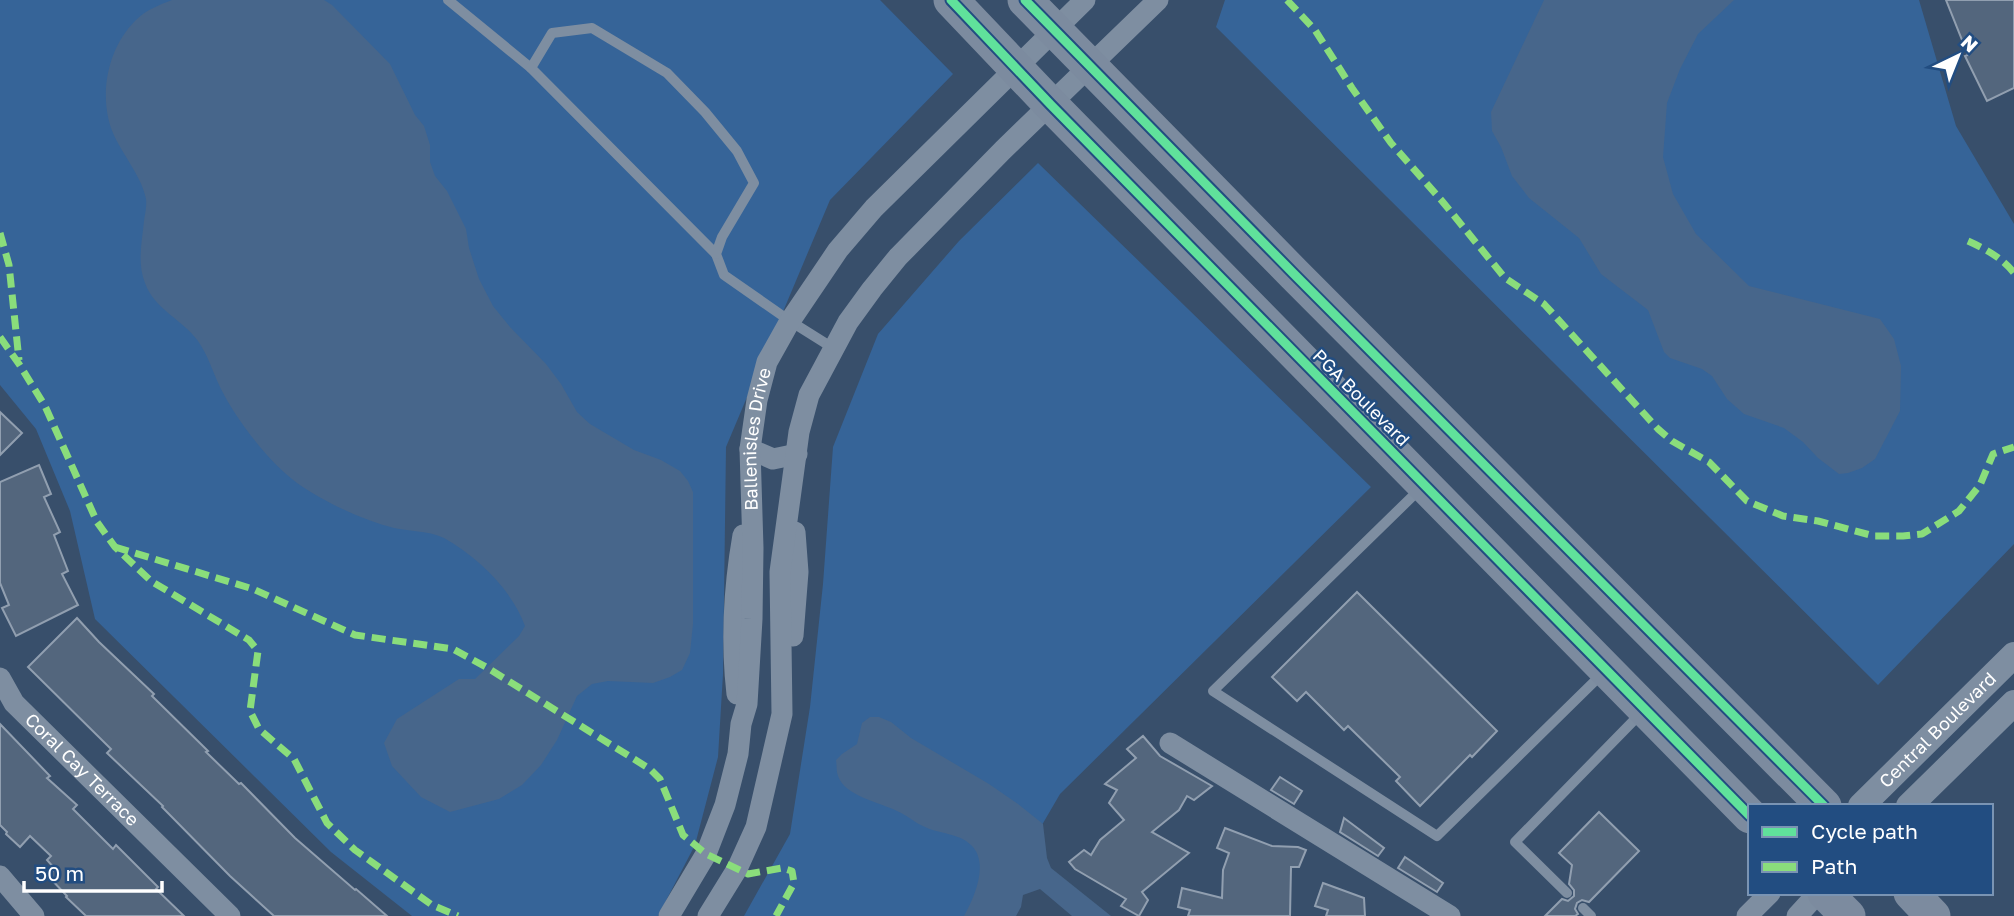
<svg xmlns="http://www.w3.org/2000/svg" width="2014" height="916" font-family="'Golos Text',sans-serif">
	<rect width="100%" height="100%" fill="#384f6b"/>
	<g fill="#366498">
		<polygon points="0,0 880,0 953,74 830,200 726,447 723,674 718,757 695,845 658,916 412,916 331,852 95,619 70,511 36,429 0,385"/>
		<polygon points="1225,0 1919,0 1956,126 2014,224 2014,544 1878,685 1216,27"/>
		<polygon points="1038,163 1371,487 1060,794 989,916 744,916 790,834 810,707 823,584 833,447 878,334 959,241"/>
	</g>
	<g fill="#47668b">
		<path d="M172 0H324L332 5 390 64 415 115 424 126 430 145V162L435 176 447 191 466 229 469 248 479 279 493 306 510 327 546 364 561 384 577 412 590 424 634 450 661 460 680 471 688 481 693 492V624L690 653 682 670 670 677 653 683 608 681 592 684 577 696 557 740 541 765 522 785 499 799 450 812 421 797 392 766 384 743 397 719 459 679H475L519 636 525 626C512 590 478 557 444 538 428 530 405 532 387 526 358 518 321 500 297 483 269 463 236 419 221 389 213 373 208 355 198 341 183 320 154 309 145 283 137 263 142 242 144 221 145 214 147 206 146 199 142 177 122 154 113 133 98 97 107 48 136 20 146 10 159 5 172 0Z"/>
		<polygon points="1544,0 1734,0 1698,34 1680,69 1667,103 1663,157 1673,194 1696,234 1749,286 1880,319 1894,339 1901,366 1900,411 1875,459 1862,468 1848,473 1839,474 1818,458 1803,442 1784,428 1744,414 1727,399 1712,376 1702,369 1670,358 1664,352 1648,310 1601,274 1579,238 1529,198 1512,176 1501,147 1492,131 1491,112"/>
		<path d="M870 717H879L891 722 911 738 989 784 1018 804 1043 824 1047 858 1051 868 1111 916H1072L1040 889 1023 895 1021 907 1016 916H964C974 898 990 863 971 845 959 833 939 834 925 827 915 823 907 815 897 811 879 802 845 796 838 776 836 771 837 765 836 760L842 754 857 744 862 723Z"/>
	</g>
	<g fill="#53667d" stroke="#919fb0" stroke-width="2">
		<polygon points="1946,0 2014,0 2014,88 1987,101 1965,56 1968,55"/>
		<polygon points="0,412 22,433 0,455"/>
		<polygon points="39,465 51,494 44,497 60,532 54,535 68,571 62,574 78,605 16,636 2,608 9,605 0,583 0,482"/>
		<polygon points="1357,592 1497,731 1472,757 1470,755 1420,806 1396,781 1400,777 1348,726 1344,730 1306,692 1297,701 1272,677"/>
		<polygon points="77,618 99,642 154,694 152,696 208,751 206,752 239,784 241,783 295,838 355,890 356,889 387,916 274,916 230,876 162,807 163,806 107,753 111,749 28,667"/>
		<polygon points="0,724 50,776 47,778 77,805 73,809 113,849 116,845 158,887 156,889 184,916 86,916 66,897 67,896 48,876 55,869 47,860 51,856 30,836 20,847 6,834 7,832 0,825"/>
		<polygon points="1143,736 1160,756 1212,786 1194,800 1187,796 1179,810 1152,832 1189,853 1142,892 1148,900 1139,916 1121,906 1126,899 1075,869 1069,862 1084,850 1091,855 1100,840 1124,820 1109,803 1117,790 1105,784 1136,758 1127,749"/>
		<polygon points="1280,777 1302,791 1294,804 1271,790"/>
		<polygon points="1599,812 1639,851 1589,902 1582,900 1577,903 1575,909 1578,914 1575,916 1545,916 1562,899 1568,901 1574,896 1574,890 1569,884 1572,865 1559,853"/>
		<polygon points="1344,818 1384,848 1378,856 1340,832"/>
		<polygon points="1225,828 1272,846 1298,847 1306,850 1299,867 1291,867 1290,916 1188,916 1190,910 1178,907 1182,888 1222,898 1223,870 1229,853 1217,848"/>
		<polygon points="1405,857 1443,883 1437,892 1398,868"/>
		<polygon points="1323,883 1364,898 1365,916 1326,916 1328,910 1315,906"/>
	</g>
	<g fill="none" stroke-linecap="round" stroke-linejoin="round">
		<g stroke="#7e8ea1" stroke-width="10">
			<polyline points="448,0 531,68 552,33 592,28 667,73 705,112 737,151 754,183 722,237 716,254 724,275 790,321 833,348"/>
			<polyline points="531,68 716,254"/>
			<polyline points="1422,487 1213,691 1437,836 1603,673"/>
			<polyline points="1567,893 1515,842 1643,711"/>
			<polyline points="1583,908 1591,916"/>
		</g>
		<g stroke="#7e8ea1" stroke-width="21">
			<polyline points="750,449 773,459 797,454"/>
			<polyline points="793,636 798,572 795,532"/>
			<path id="s1" d="M0 678 14 703 230 916"/>
			<path d="M737 694C731 642 734 587 743 535"/>
			<polyline points="1170,743 1450,916"/>
			<polyline points="0,876 34,916"/>
			<path id="s2" d="M669 916 706 854 725 805 738 754 741 724 747 704 752 619 753 548 750 449 757 400 767 362 790 321 838 250 874 208 1085 0"/>
			<polyline points="708,916 737,869 756,827 782,714 780,572 799,432 809,395 848,322 872,289 898,257 1003,150 1158,0"/>
			<polyline points="1747,916 1770,893"/>
			<polyline points="1797,916 1818,893"/>
		</g>
		<g stroke="#7e8ea1" stroke-width="26">
			<path id="s3" d="M1861 806 2014 655"/>
			<polyline points="1909,806 2014,703"/>
		</g>
		<g stroke="#7c8b9f" stroke-width="35">
			<polyline points="951,0 1051,105 1750,816"/>
			<polyline points="1025,0 1294,274 1824,806"/>
			<polyline points="1825,893 1848,916"/>
			<polyline points="1911,893 1933,916"/>
		</g>
		<g stroke="#8add7b" stroke-width="7" stroke-dasharray="14 7" stroke-linecap="butt">
			<polyline points="1287,0 1315,30 1352,88 1391,143 1442,201 1505,278 1544,304 1658,429 1672,441 1709,462 1747,501 1783,516 1818,521 1874,536 1903,536 1922,534 1959,511 1980,485 1993,454 2014,447"/>
			<polyline points="0,233 9,265 19,360"/>
			<path d="M1968 241C1986 249 2002 258 2014 273"/>
			<polyline points="0,337 19,364 45,406 97,522 115,547 151,581 249,640 258,651 250,711 259,729 294,759 327,823 355,850 432,905 458,916"/>
			<polyline points="115,547 253,589 355,635 453,649 486,667 650,769 660,779 683,835 706,854 748,874 782,868 792,871 794,883 776,916"/>
		</g>
		<g stroke="#224d81" stroke-width="13">
			<g id="cycleway">
				<polyline points="951,0 1051,105 1750,816"/>
				<polyline points="1025,0 1294,274 1824,806"/>
			</g>
		</g>
		<use href="#cycleway" stroke="#60e19b" stroke-width="9"/>
	</g>
	<g text-anchor="middle" stroke-width="5" stroke-linejoin="round" paint-order="stroke">
		<g font-size="18" fill="#fff" stroke="#224d81">
			<text transform="translate(1361 398) rotate(45)" y="6">PGA Boulevard</text>
			<text dy="6" stroke="none"><textPath href="#s2" startOffset="494">Ballenisles Drive</textPath></text>
			<text dy="6" stroke="none"><textPath href="#s3" startOffset="108">Central Boulevard</textPath></text>
			<text dy="6" stroke="none"><textPath href="#s1" startOffset="124">Coral Cay Terrace</textPath></text>
		</g>
	</g>
	<rect x="1748" y="804" width="245" height="91" fill="#224d81" stroke="#7a94b3" stroke-width="2"/>
	<rect x="1762" y="827" width="35" height="10" fill="#60e19b" stroke="#7a94b3" stroke-width="2"/>
	<text x="1811" y="839" font-size="21" fill="#ffffff">Cycle path</text>
	<rect x="1762" y="862" width="35" height="10" fill="#8add7b" stroke="#7a94b3" stroke-width="2"/>
	<text x="1811" y="874" font-size="21" fill="#ffffff">Path</text>
	<g transform="translate(1958 56) rotate(43)" stroke="#224d81" stroke-width="5" paint-order="stroke">
	<path d="M0-5L12 26L0 18L-12 26Z" fill="#ffffff"/>
	<text y="-10" font-size="19" font-weight="bold" text-anchor="middle" fill="#ffffff">N</text>
	</g>
	<path d="M24 881v10h138v-10" fill="none" stroke="#ffffff" stroke-width="3.5"/>
	<text x="35" y="881" font-size="21" fill="#ffffff" stroke="#224d81" stroke-width="5" paint-order="stroke">50 m</text>
</svg>
